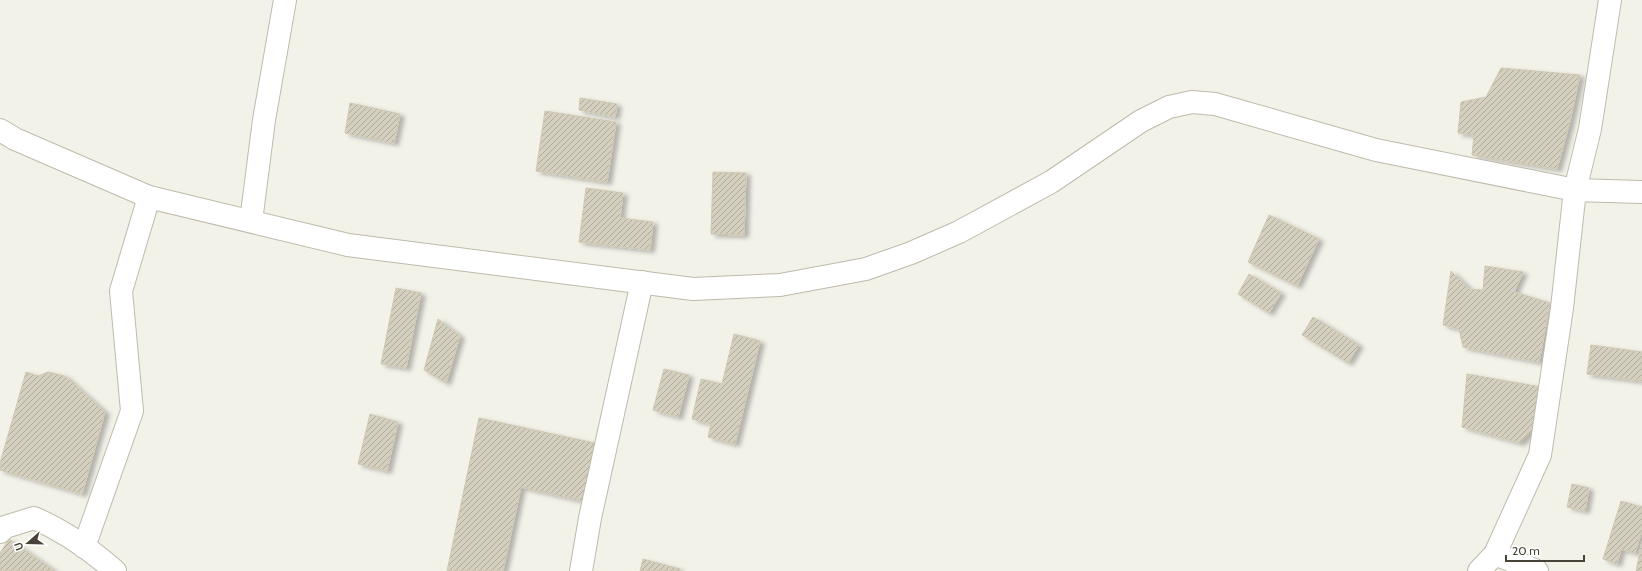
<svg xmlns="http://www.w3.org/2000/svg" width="1642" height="571" font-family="Cabin,sans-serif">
	<defs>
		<pattern id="building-hatch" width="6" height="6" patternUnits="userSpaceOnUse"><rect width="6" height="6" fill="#d4cfbf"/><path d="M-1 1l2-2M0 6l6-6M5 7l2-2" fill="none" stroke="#aeaa9c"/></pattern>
		<filter id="shadow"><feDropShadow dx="4.5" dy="2.5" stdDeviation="2" flood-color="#0004"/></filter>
	</defs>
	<rect width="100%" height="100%" fill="#f3f2e9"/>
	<g fill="url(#building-hatch)" stroke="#cfc8b2" filter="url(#shadow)">
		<polygon points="1501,68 1580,75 1570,121 1557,169 1472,155 1474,135 1458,133 1461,102 1486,97"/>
		<polygon points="580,98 617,104 615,117 579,110"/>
		<polygon points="350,103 400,114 394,143 345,133"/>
		<polygon points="545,111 616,122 607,182 536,171"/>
		<polygon points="713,172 746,173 744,235 711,234"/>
		<polygon points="586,188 623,193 620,218 653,222 650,250 579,242"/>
		<polygon points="1269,215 1319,239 1297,286 1248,262"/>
		<polygon points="1485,266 1523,272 1514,292 1550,303 1539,362 1463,347 1459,329 1443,325 1451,271 1470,289 1483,290"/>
		<polygon points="1249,274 1281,293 1269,313 1238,294"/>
		<polygon points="396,288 421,293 406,368 381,364"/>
		<polygon points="1313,317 1359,345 1348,363 1302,335"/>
		<polygon points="438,319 460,336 446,383 424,370"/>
		<polygon points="734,334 760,341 735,444 708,437 711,424 692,419 701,379 722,384"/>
		<polygon points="1591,345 1642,352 1642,381 1587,374"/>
		<polygon points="664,369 689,375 678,417 653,410"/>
		<polygon points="26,372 38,376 48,372 65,376 105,412 82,494 0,470 0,463"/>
		<polygon points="1467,374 1541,387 1541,422 1520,443 1462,427"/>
		<polygon points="370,414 398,422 387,471 358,464"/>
		<polygon points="479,418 599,444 587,502 521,487 503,571 447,571"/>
		<polygon points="1572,484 1589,488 1585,511 1567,507"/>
		<polygon points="1621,501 1642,507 1642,530 1635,553 1621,549 1617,564 1603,559"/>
		<polygon points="9,539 55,571 0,571 0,553"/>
		<polygon points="1642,541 1642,571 1636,571"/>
		<polygon points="643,559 680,569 679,571 640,571"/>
	</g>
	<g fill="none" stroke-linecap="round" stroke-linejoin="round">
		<g stroke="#bebbac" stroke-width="24">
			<g id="street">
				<polyline points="0,130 15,139 149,197 348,245 693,289 780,285 866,269 911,253 959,232 1051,182 1141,121 1169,107 1192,102 1215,104 1376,150 1575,190 1590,129 1610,0"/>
				<polyline points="251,221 264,120 285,0"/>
				<path d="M0 532 5 527 34 518C64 531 90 549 115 571"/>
				<polyline points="84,547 132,411 121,291 149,197"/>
				<polyline points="1495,554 1540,455 1562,308 1575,190 1642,192"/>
				<polyline points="581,571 590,518 642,282"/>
				<polyline points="1479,571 1495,554 1537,571"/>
			</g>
		</g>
		<use href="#street" stroke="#fff" stroke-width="22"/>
	</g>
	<g transform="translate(28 543) rotate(250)" stroke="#ffffff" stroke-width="3" paint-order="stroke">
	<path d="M0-3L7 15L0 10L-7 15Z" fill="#474338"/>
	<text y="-6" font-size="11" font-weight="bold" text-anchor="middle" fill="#474338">U</text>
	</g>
	<path d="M1506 555v6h78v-6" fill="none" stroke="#474338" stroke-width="2"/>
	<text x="1512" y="555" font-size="12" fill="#474338" stroke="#ffffff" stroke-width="3" paint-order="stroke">20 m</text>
</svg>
